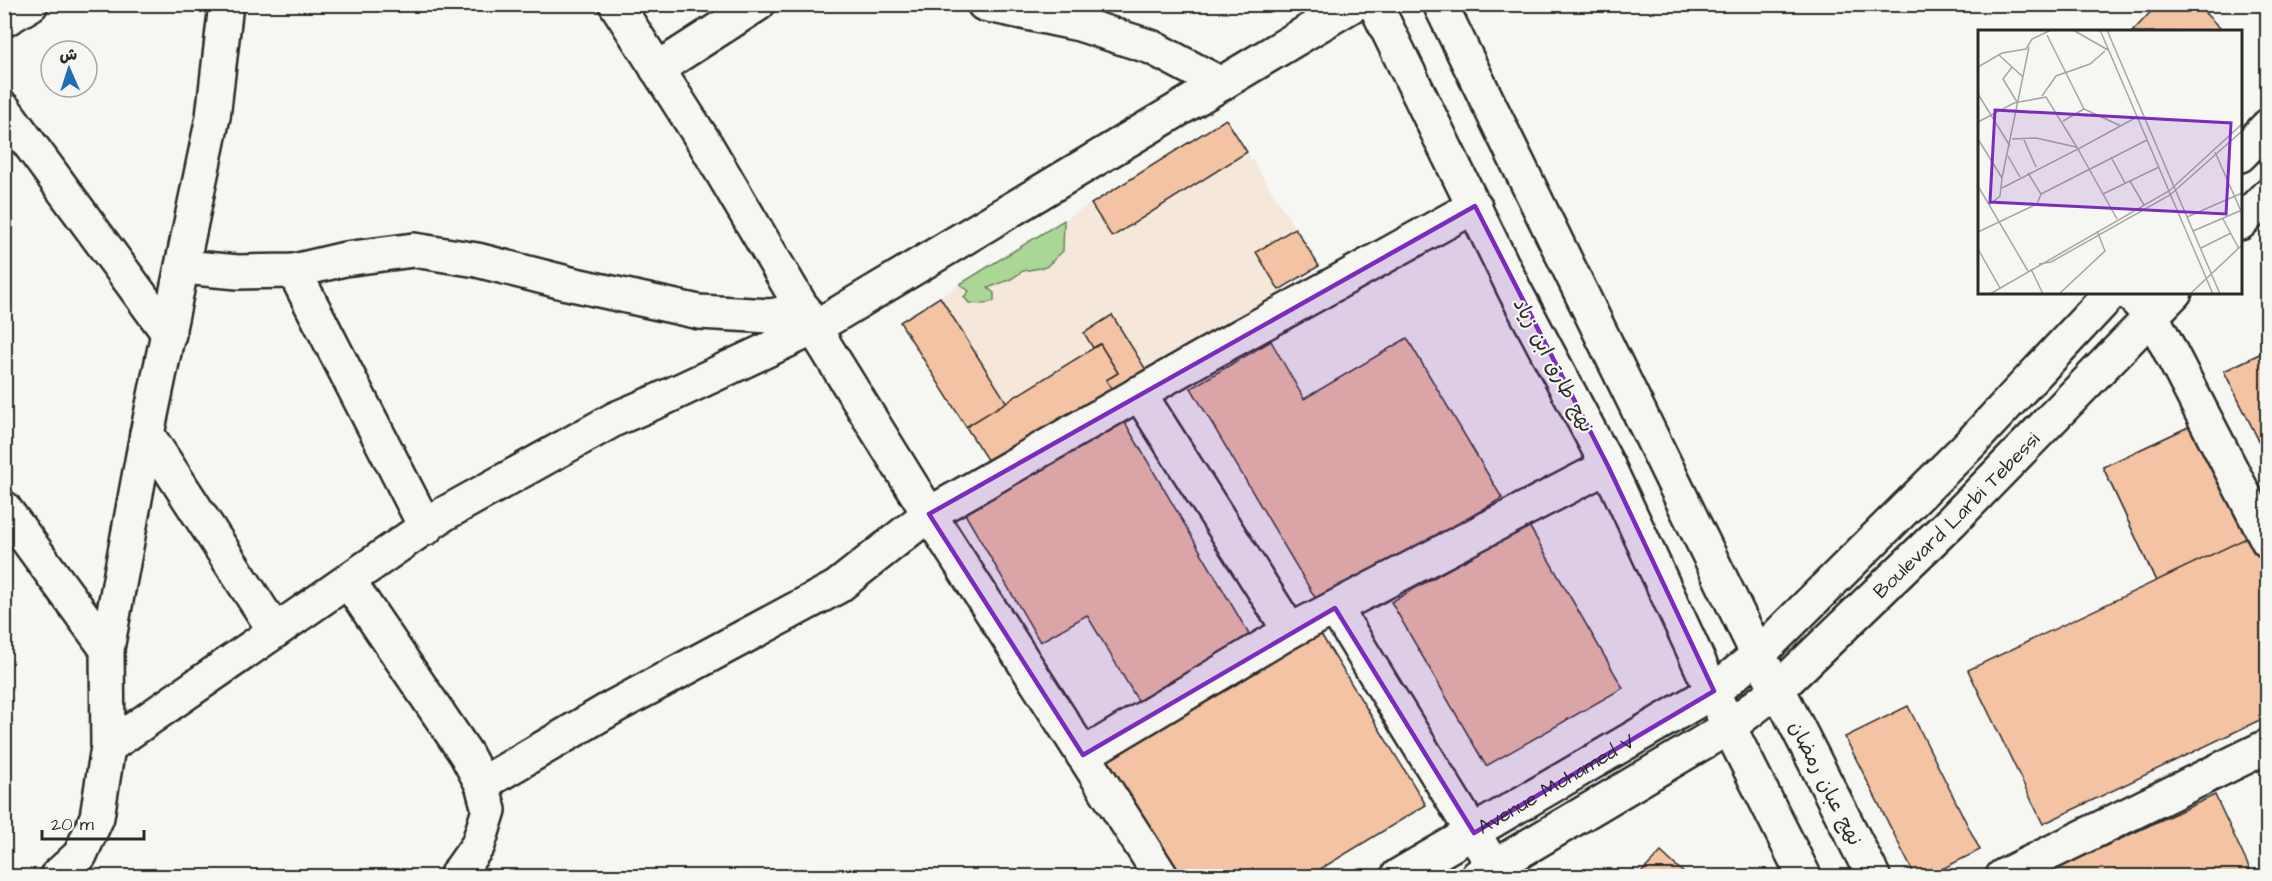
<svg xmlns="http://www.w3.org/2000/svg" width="2272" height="881" font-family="'Architects Daughter','Playpen Sans Arabic',sans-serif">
	<rect width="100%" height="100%" fill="#f6f6f2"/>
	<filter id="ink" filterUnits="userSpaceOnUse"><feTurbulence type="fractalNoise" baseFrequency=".0167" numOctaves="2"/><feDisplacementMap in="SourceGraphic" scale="12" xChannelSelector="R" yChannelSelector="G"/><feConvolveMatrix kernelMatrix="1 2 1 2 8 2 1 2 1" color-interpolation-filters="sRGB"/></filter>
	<g filter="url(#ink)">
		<polygon fill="#f5e7da" points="1226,119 1319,266 993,469 900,322"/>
		<polygon fill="#aad796" stroke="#6a8160" stroke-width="1.5" points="1064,220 1063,251 1046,267 1023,271 1011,279 988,288 994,293 994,301 984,304 969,303 964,297 969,291 960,284"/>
		<g fill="#f3c3a3" stroke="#2b2b2b" stroke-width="1.5">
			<polygon points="2158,4 2196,4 2220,28 2220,32 2132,32"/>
			<polygon points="1226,119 1247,152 1112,237 1091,204"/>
			<polygon points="1295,228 1319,266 1279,290 1256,252"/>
			<polygon points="940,297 1007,403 966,427 900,322"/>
			<polygon points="1112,315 1148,373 1115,394 1106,380 1118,373 1100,344 1093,348 1084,333"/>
			<polygon points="1407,338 1502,498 1320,606 1191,388 1271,341 1304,399"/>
			<polygon points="1100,344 1118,373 1106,380 1115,394 993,469 966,427"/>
			<polygon points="2268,350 2268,458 2224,371"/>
			<polygon points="2268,350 2268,437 2259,441 2224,371"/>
			<polygon points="1124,421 1250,636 1138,701 1087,615 1040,642 965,514"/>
			<polygon points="2197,423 2268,570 2268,716 2043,824 1968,670 2156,581 2103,467"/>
			<polygon points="2197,423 2251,536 2156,581 2103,467"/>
			<polygon points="1528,524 1623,688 1486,766 1391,602"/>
			<polygon points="1319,631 1426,805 1309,876 1180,876 1108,760"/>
			<polygon points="1908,706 1980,850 1928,876 1915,876 1845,737"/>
			<polygon points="2215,795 2253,876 2044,876 2043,875"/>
			<polygon points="1661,852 1687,876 1638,876"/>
		</g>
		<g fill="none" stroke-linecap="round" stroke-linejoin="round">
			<g stroke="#2b2b2b" stroke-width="38">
				<g id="minor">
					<polyline points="984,4 1079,24 1151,47 1221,84"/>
					<polyline points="4,20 31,4"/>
					<polyline points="657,69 758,4"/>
					<polyline points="4,109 169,334"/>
					<polyline points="183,267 238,272 294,271 345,259 414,250 477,260 567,283 699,312 771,316 804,309"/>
					<polyline points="294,271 426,528"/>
					<polyline points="2128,292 2152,316 2268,541"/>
					<polyline points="1139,393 1290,631"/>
					<polyline points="147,434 275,631"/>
					<polyline points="4,508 107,649 108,747 97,817 80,855 57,876"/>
					<polyline points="349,582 466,754 482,784 489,810 478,845 456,876"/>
					<polyline points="1335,608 1494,867"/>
					<polyline points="107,649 147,434 213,117 226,4"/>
					<polyline points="108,747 444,514 615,419 660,400 814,328 706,145 616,4"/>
					<polyline points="1083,755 1290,631 1608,466"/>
					<polyline points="482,784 615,706 837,587 929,514 1201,358 1475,206"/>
					<polyline points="1161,876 929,514 814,328 1354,4"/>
					<polyline points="2003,876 2268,746"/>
				</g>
			</g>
			<g stroke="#2b2b2b" stroke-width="38">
				<g id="tertiary">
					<polyline points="2240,155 2268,126"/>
					<polyline points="2240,223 2268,195"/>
					<path id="s1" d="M1398 876 1714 691 1758 655 1971 443 2112 292"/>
					<path id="s2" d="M1478 876 1729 727 1778 689 1951 522 2175 292"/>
				</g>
			</g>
			<g stroke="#2b2b2b" stroke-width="38">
				<g id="secondary">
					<polyline points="1375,4 1515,291 1608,466 1729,727 1804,876"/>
					<polyline points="1440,4 1758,655 1778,689 1873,876"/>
				</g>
			</g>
			<use href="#minor" stroke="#f6f6f2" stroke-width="33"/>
			<use href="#tertiary" stroke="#f6f6f2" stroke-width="33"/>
			<use href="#secondary" stroke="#f6f6f2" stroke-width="33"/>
		</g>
	</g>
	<path fill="#7b2cbf" fill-opacity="0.2" stroke="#7b2cbf" stroke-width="4.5" stroke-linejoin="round" d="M1475 206 1608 466 1714 691 1474 833 1335 608 1083 755 929 514Z"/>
	<g text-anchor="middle" stroke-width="4.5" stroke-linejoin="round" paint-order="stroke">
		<g font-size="20" fill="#2b2b2b" stroke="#f6f6f2">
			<text transform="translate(1554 365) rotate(62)" y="7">نهج طارق ابن زياد</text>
			<text dy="7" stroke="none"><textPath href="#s2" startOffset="603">Boulevard Larbi Tebessi</textPath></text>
			<text transform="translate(1826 783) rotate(63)" y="7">نهج عبان رمضان</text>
			<text dy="7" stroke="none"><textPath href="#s1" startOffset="183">Avenue Mohamed V</textPath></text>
		</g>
	</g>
	<g transform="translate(1978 30)">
		<rect width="264" height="264" fill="#f6f6f2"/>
		<path fill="none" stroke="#a5a5a2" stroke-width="1.5" d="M95 0 130 20M122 0 235 264M129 0 242 264M69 5 106 79 143 96M21 25 45 47M0 37 24 23 48 19 54 9 73 0M34 37 25 49 39 72M0 64 32 116M64 66 78 46 112 34 127 21M85 91 106 79M0 92 36 73 68 67 100 119 24 158M0 109 24 148 22 166 11 175M34 109 58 108 98 117M46 110 58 137M237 122 263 181M30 126 42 147M133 127 147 153M24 148 51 17M152 151 166 175M0 156 50 241M63 164 169 110M125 164 181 137M209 187 264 163M139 189 100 119 159 87M245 189 261 219M215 201 264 180M0 202 59 174 63 164 50 143M223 218 253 203M0 219 22 258M61 234 73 232 192 165 264 101M53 239 65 264M12 264 191 161 264 94M81 264 127 221 119 201M212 264 264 215"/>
		<path fill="#7b2cbf" fill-opacity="0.15" stroke="#7b2cbf" stroke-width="3" d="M17 80 253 93 248 184 12 172Z"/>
		<rect width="264" height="264" fill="none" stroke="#2b2b2b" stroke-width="3"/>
	</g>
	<rect width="2272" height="881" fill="none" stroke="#f6f6f2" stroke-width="24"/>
	<rect x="12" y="12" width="2248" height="857" fill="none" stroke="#2b2b2b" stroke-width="2" filter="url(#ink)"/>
	<g transform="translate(69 69) rotate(357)"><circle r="28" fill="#f6f6f2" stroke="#a5a5a2" stroke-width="1.5"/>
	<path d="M0-4.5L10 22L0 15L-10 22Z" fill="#1f6fb2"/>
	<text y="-9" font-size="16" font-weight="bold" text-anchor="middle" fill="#2b2b2b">ش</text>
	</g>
	<path d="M42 830v9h102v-9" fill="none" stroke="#2b2b2b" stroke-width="3"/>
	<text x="51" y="830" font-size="18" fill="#2b2b2b" stroke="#f6f6f2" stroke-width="4.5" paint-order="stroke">20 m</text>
</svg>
